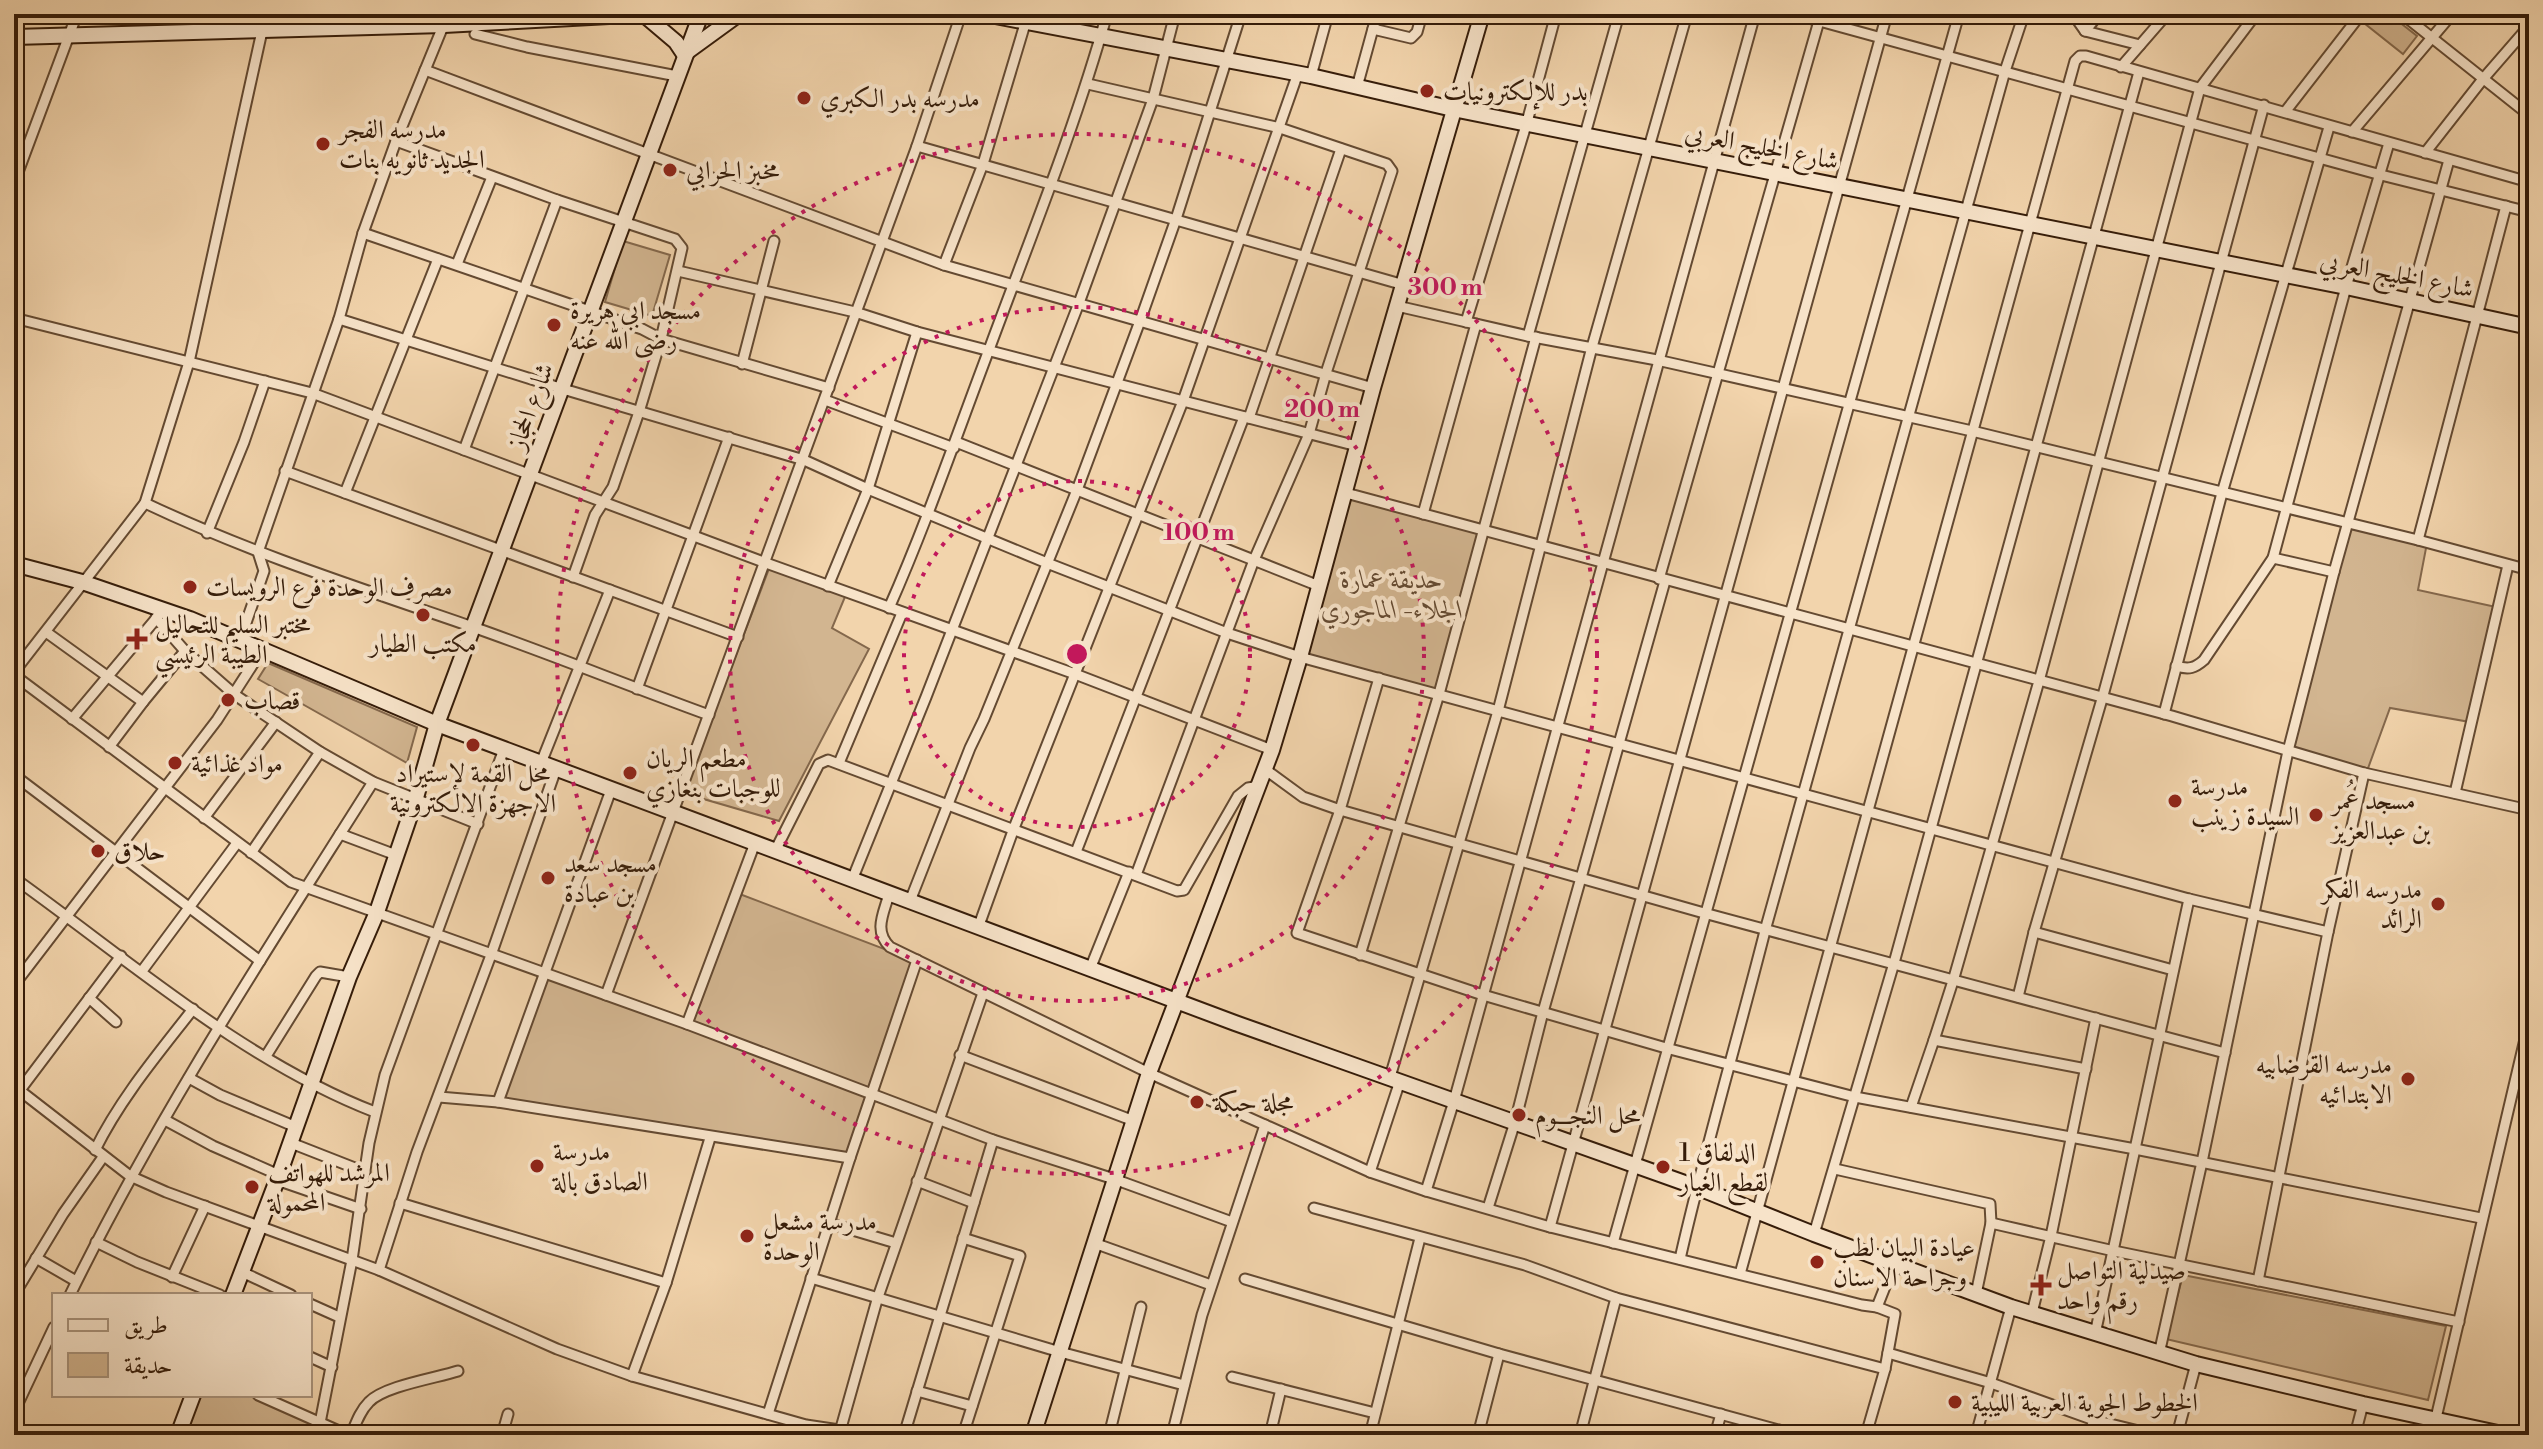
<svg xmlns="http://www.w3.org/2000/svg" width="2543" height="1449" font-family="'Libre Bodoni',Amiri,serif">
	<rect width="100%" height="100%" fill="#f2d4ac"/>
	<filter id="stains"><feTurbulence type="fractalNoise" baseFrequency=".0025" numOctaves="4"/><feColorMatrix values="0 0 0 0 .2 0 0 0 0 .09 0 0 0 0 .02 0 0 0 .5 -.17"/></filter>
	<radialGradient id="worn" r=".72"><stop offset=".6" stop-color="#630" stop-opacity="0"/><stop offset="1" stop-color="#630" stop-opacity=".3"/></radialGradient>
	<g fill="#d2b590" stroke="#84684c" stroke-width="2">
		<polygon points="2371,14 2389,14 2417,36 2403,54 2364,23"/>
		<polygon points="623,241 670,255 652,316 605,302"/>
		<polygon points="1346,494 1484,531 1438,694 1301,657"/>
		<polygon points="2349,524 2427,543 2418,590 2496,607 2470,722 2390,708 2367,771 2288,751"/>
		<polygon points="772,561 847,592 832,628 869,649 779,821 683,793"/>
		<polygon points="268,663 417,727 407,763 258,679"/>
		<polygon points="737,893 916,961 874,1092 688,1023"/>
		<polygon points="545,975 874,1093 850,1157 499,1102"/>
		<polygon points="2183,1275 2446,1326 2428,1400 2166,1339"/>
		<polygon points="195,1395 256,1395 347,1435 181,1435"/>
	</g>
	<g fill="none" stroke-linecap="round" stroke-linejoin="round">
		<g stroke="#644a32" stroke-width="13">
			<g id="street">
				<polyline points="1794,14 2381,175 2529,212"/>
				<polyline points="2073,14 2085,31 2140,45"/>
				<polyline points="2402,14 2529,115"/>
				<polyline points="1373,29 1411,38 1417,32 1422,14"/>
				<polyline points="2085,31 2099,14"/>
				<polyline points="475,34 527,47 677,76"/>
				<polyline points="2121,67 2167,14"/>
				<polyline points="425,70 944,265 1373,388"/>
				<polyline points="1311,76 1328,14"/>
				<polyline points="1088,84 1280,128 1387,164 1392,171 1326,373 1309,434 1254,560 1136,875"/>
				<polyline points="1357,87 1377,14"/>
				<polyline points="2285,112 2361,14"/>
				<polyline points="2352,132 2452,14"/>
				<polyline points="396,141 557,200 675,239 682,248 661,339 639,412 613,487 595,515 573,577"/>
				<polyline points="917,146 1404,285"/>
				<polyline points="2425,153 2483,79 2529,26"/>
				<polyline points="14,183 77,14"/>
				<polyline points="363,233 642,329 661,339 829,388"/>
				<polyline points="457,264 492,177"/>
				<polyline points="944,265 983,164 1028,14"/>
				<polyline points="678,271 855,312 917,332 1357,446"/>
				<polyline points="1397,306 1528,336 1657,360 1972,431 2418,540 2529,570"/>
				<polyline points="14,318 312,393 766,563 1075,674 1272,750"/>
				<polyline points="339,319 563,389 804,460 868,489 1047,563 1227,633 1300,657 2189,899 2328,932 2364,773"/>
				<polyline points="1466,322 1527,122 1556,14"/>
				<polyline points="1528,336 1619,14"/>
				<polyline points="742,364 774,241"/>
				<polyline points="825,400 954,448"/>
				<polyline points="1249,418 1341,149"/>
				<polyline points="956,442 1319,586"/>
				<polyline points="464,450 557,200"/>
				<polyline points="285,471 738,637"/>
				<polyline points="345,493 438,259"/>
				<polyline points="1346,493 2172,716 2364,773 2529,810"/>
				<path d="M145 503C250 553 360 588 470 626 550 654 629 686 709 715"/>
				<polyline points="1423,514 1476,324"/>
				<polyline points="207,533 244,442 265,381"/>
				<polyline points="2418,540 2506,206"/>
				<polyline points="2273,558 2334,572"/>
				<polyline points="1659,579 1821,14"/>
				<polyline points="828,586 868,489 917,332"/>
				<path d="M889 608C927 522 957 434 990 347 1031 236 1075 128 1107 14"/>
				<polyline points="156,618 185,651 235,695 320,752 373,782 478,824"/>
				<polyline points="46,632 143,702 185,651"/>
				<polyline points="240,640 264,571 258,552 339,319 363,233 396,141 448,14"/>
				<path d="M2176 666C2189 670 2195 668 2204 660L2273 558 2346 287 2389 143"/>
				<polyline points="14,672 145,503 189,362 262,31 268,14"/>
				<polyline points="14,675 291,882 687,1024 993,1140 1114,1179 1232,1222"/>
				<polyline points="1379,678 1340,810 1297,933 1483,995 1666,1048 1855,1097 2135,1149 2481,1218"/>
				<polyline points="637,689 729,437"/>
				<polyline points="2164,714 2222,493 2329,127"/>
				<polyline points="72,719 160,614"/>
				<polyline points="109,747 143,702"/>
				<polyline points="541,763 610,590"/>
				<polyline points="839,763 902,613"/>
				<polyline points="1266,770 1303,797 1340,810 1704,913 2225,1053"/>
				<polyline points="14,775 260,961"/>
				<polyline points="2455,793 2508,565"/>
				<polyline points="204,818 276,722"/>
				<polyline points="340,834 396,855"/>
				<polyline points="775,851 819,764 828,760 1177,891 1184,890 1238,796 1248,788 1260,786"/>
				<polyline points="1076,852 1244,417"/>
				<polyline points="251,853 320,752"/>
				<path d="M14 878C129 960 243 1061 375 1112"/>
				<polyline points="852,880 926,697 1079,303 1153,99 1175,14"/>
				<path d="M889 894C884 913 873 931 890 947L1149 1073 1370 1172 1426 1191 1550 1227 1862 1305 1877 1307 1894 1264"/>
				<polyline points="910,901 970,748 984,719 1077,490 1140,321 1176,219 1241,14"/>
				<polyline points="978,928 1014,828 1183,401 1298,73"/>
				<polyline points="2034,932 2173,970"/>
				<polyline points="1360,955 1439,694 1536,337"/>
				<polyline points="1090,969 1129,872"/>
				<polyline points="142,971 237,843"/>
				<polyline points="14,985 217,720 262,650"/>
				<polyline points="606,995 917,146 961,14"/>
				<polyline points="2018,997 2034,932 2102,699 2264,105"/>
				<polyline points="89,998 116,1022"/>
				<polyline points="687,1024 755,843"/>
				<polyline points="1934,1040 1953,981 2039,681 2200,88 2256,14"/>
				<polyline points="960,1055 1134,1121"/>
				<polyline points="266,1056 316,976 320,972 349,977"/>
				<polyline points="1390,1077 1498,711 1592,347 1687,14"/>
				<polyline points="189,1078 220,1095 296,1127"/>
				<polyline points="14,1086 130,1176 166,1192 379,1270 557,1349 632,1376 806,1425 873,1435"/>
				<polyline points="439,1097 498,1102 850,1158"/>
				<polyline points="14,1098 121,956"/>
				<polyline points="498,1102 611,790"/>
				<polyline points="1911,1107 1934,1040 2086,1069"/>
				<polyline points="165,1120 213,1146 279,1175"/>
				<polyline points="291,1143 365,1172"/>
				<path d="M95 1150C120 1099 158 1054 193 1009"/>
				<polyline points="1835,1169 1990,1204 1991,1223 1976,1294"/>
				<polyline points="1370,1172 1400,1081"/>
				<polyline points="277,1180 361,1209"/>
				<polyline points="917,1181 974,1203"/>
				<polyline points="1426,1191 1454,1101 1755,14"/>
				<polyline points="400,1203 666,1283"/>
				<polyline points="1314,1208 1525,1265 1616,1298 1580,1435"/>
				<polyline points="1488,1208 1515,1122 1543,1012 1665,581"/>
				<polyline points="829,1223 896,1243"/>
				<polyline points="1991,1223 2114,1251 2459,1322"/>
				<polyline points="1550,1227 1887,14"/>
				<polyline points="1814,1234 1894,963 2139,72"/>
				<polyline points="963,1238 1020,1256 963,1435"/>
				<polyline points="96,1242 137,1262 220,1295"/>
				<polyline points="1094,1243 1211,1285"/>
				<polyline points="1613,1243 1959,14"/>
				<polyline points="36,1258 76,1281"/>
				<path d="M1680 1259C1705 1148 1738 1038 1766 927L2005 71 2024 14"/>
				<polyline points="379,1270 417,1152 491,955 556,769"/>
				<polyline points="242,1272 291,1295"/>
				<polyline points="1740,1274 2075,61 2080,56 2086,56 2529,182"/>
				<polyline points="172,1277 205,1206"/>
				<polyline points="811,1278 1060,1352 1184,1385"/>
				<polyline points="1245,1279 1499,1354 1797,1435"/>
				<polyline points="2258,1281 2328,932"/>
				<polyline points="14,1295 63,1214 103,1157"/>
				<path d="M70 1295C157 1117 267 950 373 782"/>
				<polyline points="1616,1298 1885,1369"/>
				<polyline points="310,1304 339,1317"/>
				<polyline points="2032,1313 2051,1236 2096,1018"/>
				<polyline points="2095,1334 2189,899"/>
				<polyline points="1888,1353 1991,1383 2094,1420 2155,1435"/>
				<polyline points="2159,1354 2202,1162 2288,751 2334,572 2449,160"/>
				<polyline points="310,1357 332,1367"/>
				<polyline points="632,1376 666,1283 710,1138"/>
				<polyline points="1232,1377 1375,1413"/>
				<polyline points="917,1391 972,1406"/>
				<polyline points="258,1395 348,1435"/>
				<polyline points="14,1412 54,1327"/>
				<polyline points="768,1414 850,1158 917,960"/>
				<polyline points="2436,1418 2529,1022"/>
				<polyline points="320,1423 352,1260 369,1143 385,1075 504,749"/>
				<path d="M351 1435C356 1423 360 1411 369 1402 384 1386 436 1378 458 1371"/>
				<polyline points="502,1435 508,1414"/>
				<polyline points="839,1435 877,1300 983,993"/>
				<polyline points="904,1435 993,1140"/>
				<polyline points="1109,1435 1141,1307"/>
				<polyline points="1172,1435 1202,1315 1265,1125"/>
				<polyline points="1270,1435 1281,1389"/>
				<polyline points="1370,1435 1420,1238"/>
				<polyline points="1478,1435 1499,1354"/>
				<polyline points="1715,1435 1721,1414"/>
				<polyline points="1866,1435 1885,1369 1895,1314 1877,1307"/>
				<polyline points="1976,1435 2011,1307"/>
				<polyline points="2089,1435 2094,1420"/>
				<polyline points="2177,1435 2196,1364"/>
				<polyline points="2355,1435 2363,1404"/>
			</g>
		</g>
		<g stroke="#351c09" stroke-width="18">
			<g id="secondary">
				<polyline points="643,14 676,42 684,54 739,14"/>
				<polyline points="985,14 1311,76 1453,109 2346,287 2529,327"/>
				<polyline points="14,37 444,25 646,14"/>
				<polyline points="14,564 82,582 190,619 437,724 504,749 1235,1023 1696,1187 1814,1234 2011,1307 2196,1364 2363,1404 2507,1435"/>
				<polyline points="233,1295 279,1175 349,977 377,912 415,801 437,724 701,14"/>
				<polyline points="178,1435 193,1395"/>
				<polyline points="1033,1435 1149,1073 1272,750 1300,657 1373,388 1482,14"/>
			</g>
		</g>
		<use href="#street" stroke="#f7e3c9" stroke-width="9"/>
		<use href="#secondary" stroke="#f7e3c9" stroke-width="14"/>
	</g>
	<g fill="none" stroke="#c2185b" stroke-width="4" stroke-dasharray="4 8">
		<circle cx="1077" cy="654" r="173"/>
		<circle cx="1077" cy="654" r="347"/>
		<circle cx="1077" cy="654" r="520"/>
	</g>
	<g fill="#8f2418" stroke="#f7e3c9" stroke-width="3">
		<circle cx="1427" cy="91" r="8"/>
		<circle cx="804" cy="98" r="8"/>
		<circle cx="323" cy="144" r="8"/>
		<circle cx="670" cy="170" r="8"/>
		<circle cx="554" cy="325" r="8"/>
		<circle cx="190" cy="587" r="8"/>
		<circle cx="423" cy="615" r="8"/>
		<path d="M133 627h8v8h8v8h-8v8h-8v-8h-8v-8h8z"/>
		<circle cx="228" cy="700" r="8"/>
		<circle cx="473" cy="745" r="8"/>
		<circle cx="175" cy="763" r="8"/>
		<circle cx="630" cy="773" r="8"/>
		<circle cx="2175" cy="801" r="8"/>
		<circle cx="2316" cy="815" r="8"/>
		<circle cx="98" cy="851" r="8"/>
		<circle cx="548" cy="878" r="8"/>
		<circle cx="2438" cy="904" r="8"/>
		<circle cx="2408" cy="1079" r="8"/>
		<circle cx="1197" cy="1102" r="8"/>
		<circle cx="1519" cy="1115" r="8"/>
		<circle cx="537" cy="1166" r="8"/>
		<circle cx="1663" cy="1167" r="8"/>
		<circle cx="252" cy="1187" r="8"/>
		<circle cx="747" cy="1236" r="8"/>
		<circle cx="1817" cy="1262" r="8"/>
		<path d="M2037 1273h8v8h8v8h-8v8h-8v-8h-8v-8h8z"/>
		<circle cx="1955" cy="1402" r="8"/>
	</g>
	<g text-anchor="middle" stroke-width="8" stroke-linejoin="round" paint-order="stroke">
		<g font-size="26" fill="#351c09" stroke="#f7e3c9" text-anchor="start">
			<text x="1443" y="100">بدر للإلكترونيات</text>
			<text x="820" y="107">مدرسه بدر الكبري</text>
			<text x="339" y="138">مدرسه الفجر<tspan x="339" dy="30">الجديد ثانويه بنات</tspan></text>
			<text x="686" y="179">مخبز الحرابي</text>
			<text x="570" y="319">مسجد ابي هريرة<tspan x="570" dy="30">رضى الله عنه</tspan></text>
			<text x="206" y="596">مصرف الوحدة فرع الرويسات</text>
			<text x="155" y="633">مختبر السليم للتحاليل<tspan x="155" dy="30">الطيبة الرئيسي</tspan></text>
			<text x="423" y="652" text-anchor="middle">مكتب الطيار</text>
			<text x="244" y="709">قصاب</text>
			<text x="646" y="767">مطعم الريان<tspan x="646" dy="30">للوجبات بنغازي</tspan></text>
			<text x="191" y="772">مواد غذائية</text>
			<text x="473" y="782" text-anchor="middle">محل القمة لإستيراد<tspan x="473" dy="30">الاجهزة الالكترونية</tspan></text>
			<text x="2191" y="795">مدرسة<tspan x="2191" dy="30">السيدة زينب</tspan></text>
			<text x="2332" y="809">مسجد عُمر<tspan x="2332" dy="30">بن عبدالعزيز</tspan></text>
			<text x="114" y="860">حلاق</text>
			<text x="564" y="872">مسجد سعد<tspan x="564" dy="30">بن عبادة</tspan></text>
			<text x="2422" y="898" text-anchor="end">مدرسه الفكر<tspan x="2422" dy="30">الرائد</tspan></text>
			<text x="2392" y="1073" text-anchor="end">مدرسه القرضابيه<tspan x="2392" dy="30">الابتدائيه</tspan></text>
			<text x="1213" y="1111">مجلة حبكة</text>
			<text x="1535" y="1124">محل النجـــوم</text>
			<text x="553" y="1160">مدرسة<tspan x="553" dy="30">الصادق بالة</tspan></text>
			<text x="1679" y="1161">الدلفاق 1<tspan x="1679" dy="30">لقطع الغيار</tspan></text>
			<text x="268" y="1181">المرشد للهواتف<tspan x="268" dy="30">المحمولة</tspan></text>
			<text x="763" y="1230">مدرسة مشعل<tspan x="763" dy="30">الوحدة</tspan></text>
			<text x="1833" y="1256">عيادة البيان لطب<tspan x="1833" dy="30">وجراحة الاسنان</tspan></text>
			<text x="2057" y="1279">صيدلية التواصل<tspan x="2057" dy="30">رقم واحد</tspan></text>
			<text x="1971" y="1411">الخطوط الجوية العربية الليبية</text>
		</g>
		<g font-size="26" fill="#351c09" stroke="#f7e3c9">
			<text transform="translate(1762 146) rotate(11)" y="9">شارع الخليج العربي</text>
			<text transform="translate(2397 274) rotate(11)" y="9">شارع الخليج العربي</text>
			<text transform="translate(530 406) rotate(-70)" y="9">شارع الحجاز</text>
		</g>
		<g font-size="26" font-style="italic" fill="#644a32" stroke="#f7e3c9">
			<text x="1392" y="588">حديقة عمارة<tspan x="1392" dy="30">الجلاء- الماجوري</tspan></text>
		</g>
	</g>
	<circle cx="1077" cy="654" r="12" fill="#c2185b" stroke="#f7e3c9" stroke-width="4"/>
	<g font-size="24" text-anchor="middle" font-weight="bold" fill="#c2185b" stroke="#f7e3c9" stroke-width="8" stroke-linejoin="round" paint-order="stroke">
		<text x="1445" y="295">300 m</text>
		<text x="1322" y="417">200 m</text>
		<text x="1199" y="540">100 m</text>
	</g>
	<rect width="2543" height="1449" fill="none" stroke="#f2d4ac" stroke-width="48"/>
	<rect x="16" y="16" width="2511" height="1417" fill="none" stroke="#351c09" stroke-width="4"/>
	<rect x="24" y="24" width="2495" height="1401" fill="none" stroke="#351c09" stroke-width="2"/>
	<rect x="52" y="1293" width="260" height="104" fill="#f7e3c9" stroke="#a9937c" stroke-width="2"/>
	<rect x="68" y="1319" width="40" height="12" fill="#f7e3c9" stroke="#a9937c" stroke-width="2"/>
	<text x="124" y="1333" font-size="24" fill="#351c09">طريق</text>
	<rect x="68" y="1353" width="40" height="24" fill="#d2b590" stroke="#a9937c" stroke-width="2"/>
	<text x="124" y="1373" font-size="24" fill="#351c09">حديقة</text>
	<rect width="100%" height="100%" filter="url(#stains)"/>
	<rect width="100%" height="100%" fill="url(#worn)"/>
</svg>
